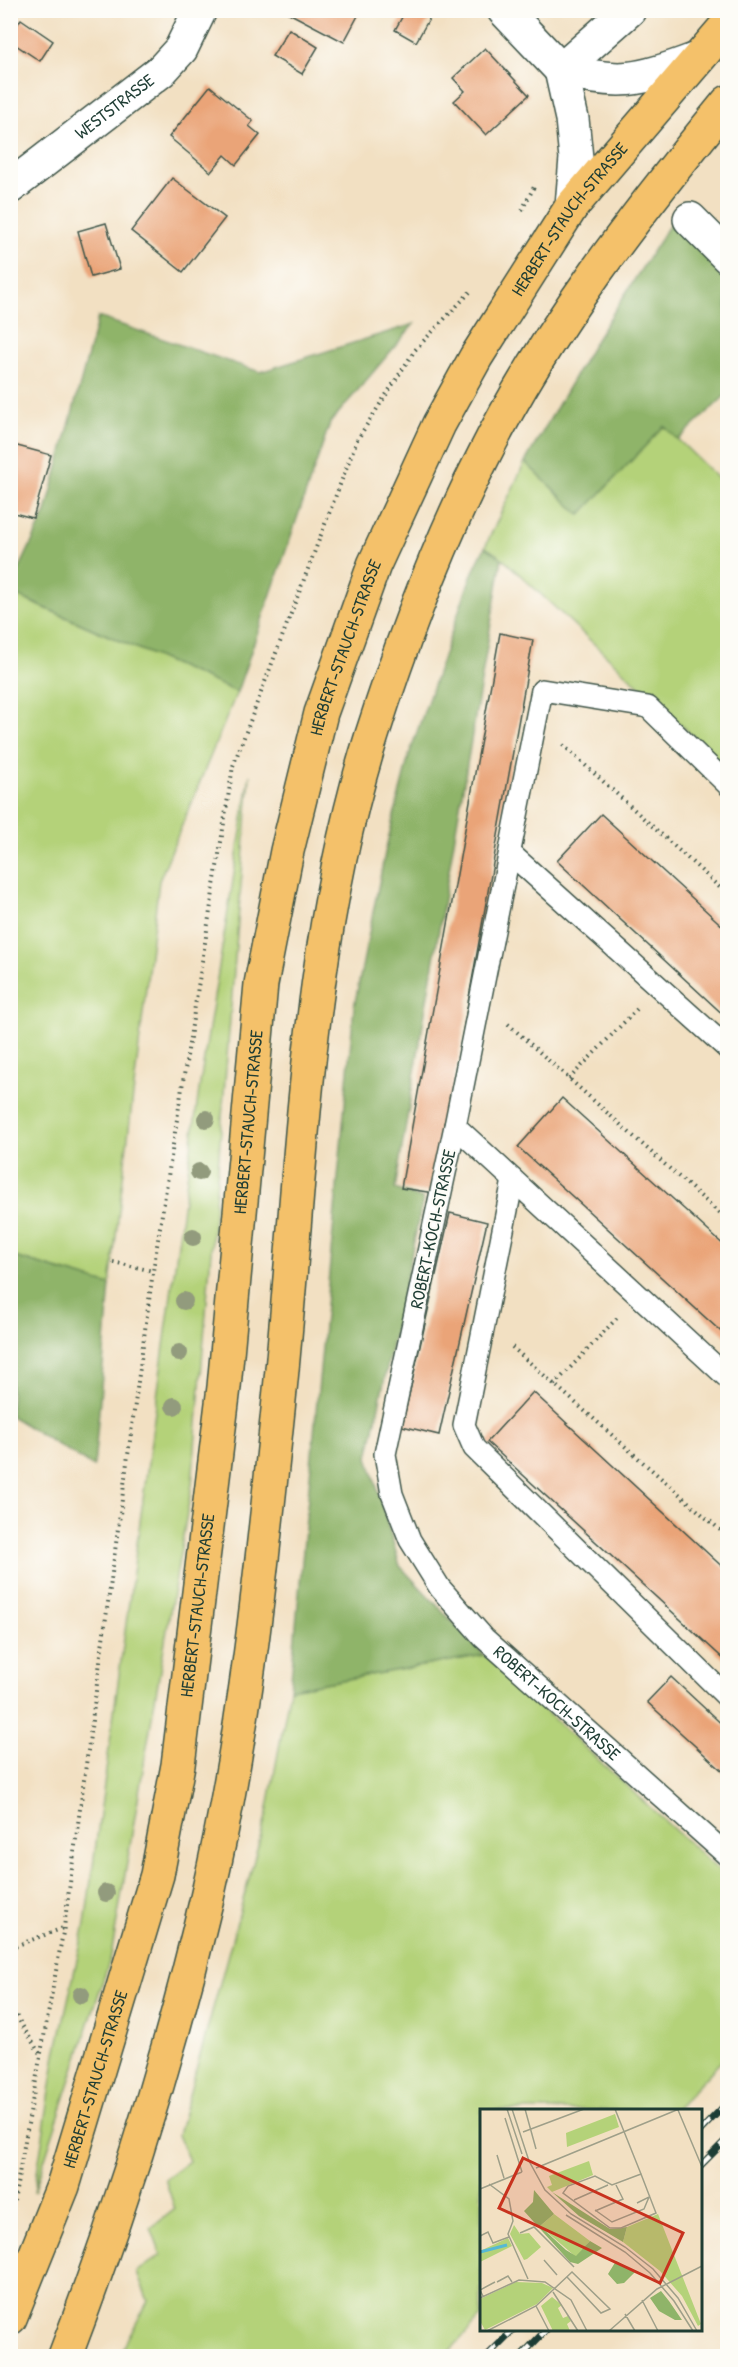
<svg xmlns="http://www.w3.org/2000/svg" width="738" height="2367" font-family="'Patrick Hand',sans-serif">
	<rect width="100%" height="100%" fill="#fdfcf7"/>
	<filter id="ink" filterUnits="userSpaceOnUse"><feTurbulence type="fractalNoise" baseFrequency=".0167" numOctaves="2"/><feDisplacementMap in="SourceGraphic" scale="12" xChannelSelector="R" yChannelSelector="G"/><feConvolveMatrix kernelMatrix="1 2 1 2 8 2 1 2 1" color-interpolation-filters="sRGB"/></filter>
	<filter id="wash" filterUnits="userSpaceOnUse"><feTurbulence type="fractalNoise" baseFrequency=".008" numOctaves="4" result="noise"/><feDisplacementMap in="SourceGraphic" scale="24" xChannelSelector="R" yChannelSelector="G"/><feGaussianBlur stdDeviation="1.35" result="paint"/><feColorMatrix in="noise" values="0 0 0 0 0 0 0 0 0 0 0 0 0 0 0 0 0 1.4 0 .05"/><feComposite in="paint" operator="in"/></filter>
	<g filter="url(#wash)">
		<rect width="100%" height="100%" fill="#f2e0c2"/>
		<g fill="#b4d279" stroke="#6a8856" stroke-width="1.5">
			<polygon points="664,426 727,487 727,768 502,558 485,547 525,462 580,515"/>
			<polygon points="10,593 237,692 159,881 110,1285 11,1256"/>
			<polygon points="250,775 192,1484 111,1956 34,2192 56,2054 85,1924 199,1090"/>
			<polygon points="484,1655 727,1878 727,2055 675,2110 482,2110 481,2317 445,2356 119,2356 148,2301 137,2272 161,2255 151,2228 175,2209 165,2179 189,2161 178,2135 267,1813 290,1689"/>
		</g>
		<g fill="#8fb469" stroke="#57784e" stroke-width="1.5">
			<polygon points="672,221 727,280 727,394 678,440 664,426 580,515 525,462 597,338"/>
			<polygon points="98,317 260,372 414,324 330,423 237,692 11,593 11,587 46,512"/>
			<polygon points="485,547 502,558 395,1189 423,1199 368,1457 400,1566 484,1655 290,1689 354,1007 386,848 409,755 471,576"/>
			<polygon points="11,1256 110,1285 94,1467 11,1416"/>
		</g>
		<g id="blocks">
			<g fill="#eaa478">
				<polygon points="283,10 361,10 344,42"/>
				<polygon points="406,10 434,10 416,42 395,30"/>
				<polygon points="21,19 53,41 40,61 10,41 10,35"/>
				<polygon points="289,29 318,47 302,74 272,56"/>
				<polygon points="485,48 529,95 486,135 454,101 465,91 453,78"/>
				<polygon points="210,86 253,121 249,126 260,135 236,165 225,155 211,172 169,137"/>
				<polygon points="172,178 225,218 183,272 131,231"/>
				<polygon points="106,223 120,269 91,277 78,231"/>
				<polygon points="10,444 51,455 33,518 10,512"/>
				<polygon points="500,633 533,640 434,1193 401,1188"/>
				<polygon points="601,814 728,931 728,1019 557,861"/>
				<polygon points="562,1098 728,1249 728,1338 518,1147"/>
				<polygon points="450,1213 487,1222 439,1435 402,1426"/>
				<polygon points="533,1392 728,1572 728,1663 487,1442"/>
				<polygon points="671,1677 728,1730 728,1776 647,1702"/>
			</g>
		</g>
	</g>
	<g filter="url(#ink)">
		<use href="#blocks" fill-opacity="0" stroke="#3f5549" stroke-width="1.5"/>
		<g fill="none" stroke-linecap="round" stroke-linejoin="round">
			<g stroke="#3f5549" stroke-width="24">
				<g id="lane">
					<path id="s1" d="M728 785 648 707 542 690 455 1126 385 1454 392 1494 410 1540 440 1588 484 1638 728 1856"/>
					<polyline points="510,853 728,1049"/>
					<polyline points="455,1126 728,1378"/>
					<polyline points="513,1180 464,1425 474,1448 728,1698"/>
				</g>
			</g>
			<g stroke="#3f5549" stroke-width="36">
				<g id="street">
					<polyline points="504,10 561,70"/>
					<path d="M561 70C618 85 639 81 694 60"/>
					<polyline points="561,70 572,119 576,158 572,206"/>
					<polyline points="561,70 629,10"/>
					<path id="s2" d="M10 187 161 71 181 49 200 10"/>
					<polyline points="690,219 728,257"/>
				</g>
			</g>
			<g stroke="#3f5549" stroke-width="36">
				<g id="primary">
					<path id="s3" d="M10 2318 63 2186 157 1875 178 1765 224 1387 261 984 287 851 321 713 374 565 439 424 476 357 572 206 728 24"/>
					<path d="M65 2356C122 2207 170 2055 207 1898 245 1735 262 1566 279 1400 302 1178 304 950 372 735 402 641 438 545 483 457 547 328 637 213 728 102"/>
				</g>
			</g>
			<g stroke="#3f5549" stroke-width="4" stroke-dasharray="1.5 4.5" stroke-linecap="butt">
				<polyline points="522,210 535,185"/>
				<polyline points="563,745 728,895"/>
				<polyline points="508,1024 728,1221"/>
				<polyline points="569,1079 637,1009"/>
				<polyline points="113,1262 153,1271"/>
				<polyline points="512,1347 728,1537"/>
				<polyline points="554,1385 617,1318"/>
				<polyline points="10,1948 63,1928"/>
				<polyline points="10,2006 40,2054"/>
				<polyline points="14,2201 64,1927 153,1271 233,766 357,440 415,350 472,290"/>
			</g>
			<use href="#lane" stroke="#fff" stroke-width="21"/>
			<use href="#street" stroke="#fff" stroke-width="33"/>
			<use href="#primary" stroke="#f4c16a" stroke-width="33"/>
			<g stroke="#1f3d34" stroke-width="7">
				<g id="rail">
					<polyline points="700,2131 728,2102"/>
					<polyline points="700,2166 728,2138"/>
					<polyline points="487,2356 513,2330"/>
					<polyline points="521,2356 546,2330"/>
				</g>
			</g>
			<use href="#rail" stroke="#fdfcf7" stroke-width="4.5" stroke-dasharray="14" stroke-linecap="butt"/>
		</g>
		<g fill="#929b7d">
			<circle cx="206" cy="1119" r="9"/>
			<circle cx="199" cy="1172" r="9"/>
			<circle cx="193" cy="1237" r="9"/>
			<circle cx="184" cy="1301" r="9"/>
			<circle cx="179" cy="1353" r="9"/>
			<circle cx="174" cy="1406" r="9"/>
			<circle cx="106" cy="1893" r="9"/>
			<circle cx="81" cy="1995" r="9"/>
		</g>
	</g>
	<g text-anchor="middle" stroke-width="4.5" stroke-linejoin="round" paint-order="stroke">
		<g font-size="18" fill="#1f3d34" stroke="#fdfcf7">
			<text dy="6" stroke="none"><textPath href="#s2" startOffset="132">WESTSTRASSE</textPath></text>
			<text dy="6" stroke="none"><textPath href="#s3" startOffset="2198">HERBERT-STAUCH-STRASSE</textPath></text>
			<text dy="6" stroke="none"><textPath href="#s3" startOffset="1712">HERBERT-STAUCH-STRASSE</textPath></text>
			<text dy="6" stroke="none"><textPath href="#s3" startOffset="1226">HERBERT-STAUCH-STRASSE</textPath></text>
			<text transform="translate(433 1229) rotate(-78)" y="6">ROBERT-KOCH-STRASSE</text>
			<text dy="6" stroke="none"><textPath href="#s3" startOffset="740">HERBERT-STAUCH-STRASSE</textPath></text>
			<text dy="6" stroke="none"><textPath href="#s1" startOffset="1310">ROBERT-KOCH-STRASSE</textPath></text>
			<text dy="6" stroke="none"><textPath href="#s3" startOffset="254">HERBERT-STAUCH-STRASSE</textPath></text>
		</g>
	</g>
	<g transform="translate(480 2109)">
		<rect width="222" height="222" fill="#f2e0c2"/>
		<path d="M135 5 139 18 87 38 86 24ZM109 52 113 66 72 83 67 78 72 76 69 67ZM74 105 110 132 96 148 60 117ZM178 105 221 215 218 217 202 187 180 162 143 133 147 118ZM34 116 40 125 49 124 61 138 47 150 44 151 30 125ZM28 129 32 137 0 153V142ZM36 173 62 174 73 179 57 195 5 221 0 212V190ZM72 188 82 196 78 199 83 209 88 207 91 212 87 215 90 222H73L61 197Z" fill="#b4d279"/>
		<path d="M54 81 74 105 60 117 86 141 96 147 110 132 122 139 98 155 90 153 44 102 53 93ZM72 83 130 120 147 118 143 133 99 107ZM136 152 155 163 144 174 137 175 128 165ZM181 182 189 192 202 211H195L179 202 170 189Z" fill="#8fb469"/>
		<path fill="none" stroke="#56b9d4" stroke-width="3" d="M0 143 27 136"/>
		<path fill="none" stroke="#9e9f89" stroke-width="1.5" d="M27 0 42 45M32 0 49 52 65 81 91 105 145 138 173 160 198 189 217 222M45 0 56 40M135 0 161 65 132 76 115 67 88 77 83 84 130 119H141L176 104 161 65M198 1 222 58M25 9 42 63M43 23 104 0M17 46 24 69M56 59 199 0M9 75 29 90 33 112 28 125 48 170M0 80 42 63M94 91 128 76M115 101 132 113 164 100 169 88 157 94M115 102 143 90 136 76M86 106 145 143 170 164 194 192 213 222M40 124 54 118 94 158M0 127 8 123 13 134 29 128M64 151 77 166M17 173 28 167 32 173M73 183 98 222M3 187 0 181 15 173M0 189 39 171 65 173 91 191 107 222M162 191 178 222M56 197 69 222M145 205 155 222M7 222 56 197 92 163 130 200 121 204 87 168M129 222 177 180 222 157"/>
		<path fill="#c8321e" fill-opacity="0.15" stroke="#c8321e" stroke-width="3" d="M43 49 203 124 180 174 19 99Z"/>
		<rect width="222" height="222" fill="none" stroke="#1f3d34" stroke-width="3"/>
	</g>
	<rect width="738" height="2367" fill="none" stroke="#fdfcf7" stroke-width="36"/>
</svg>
